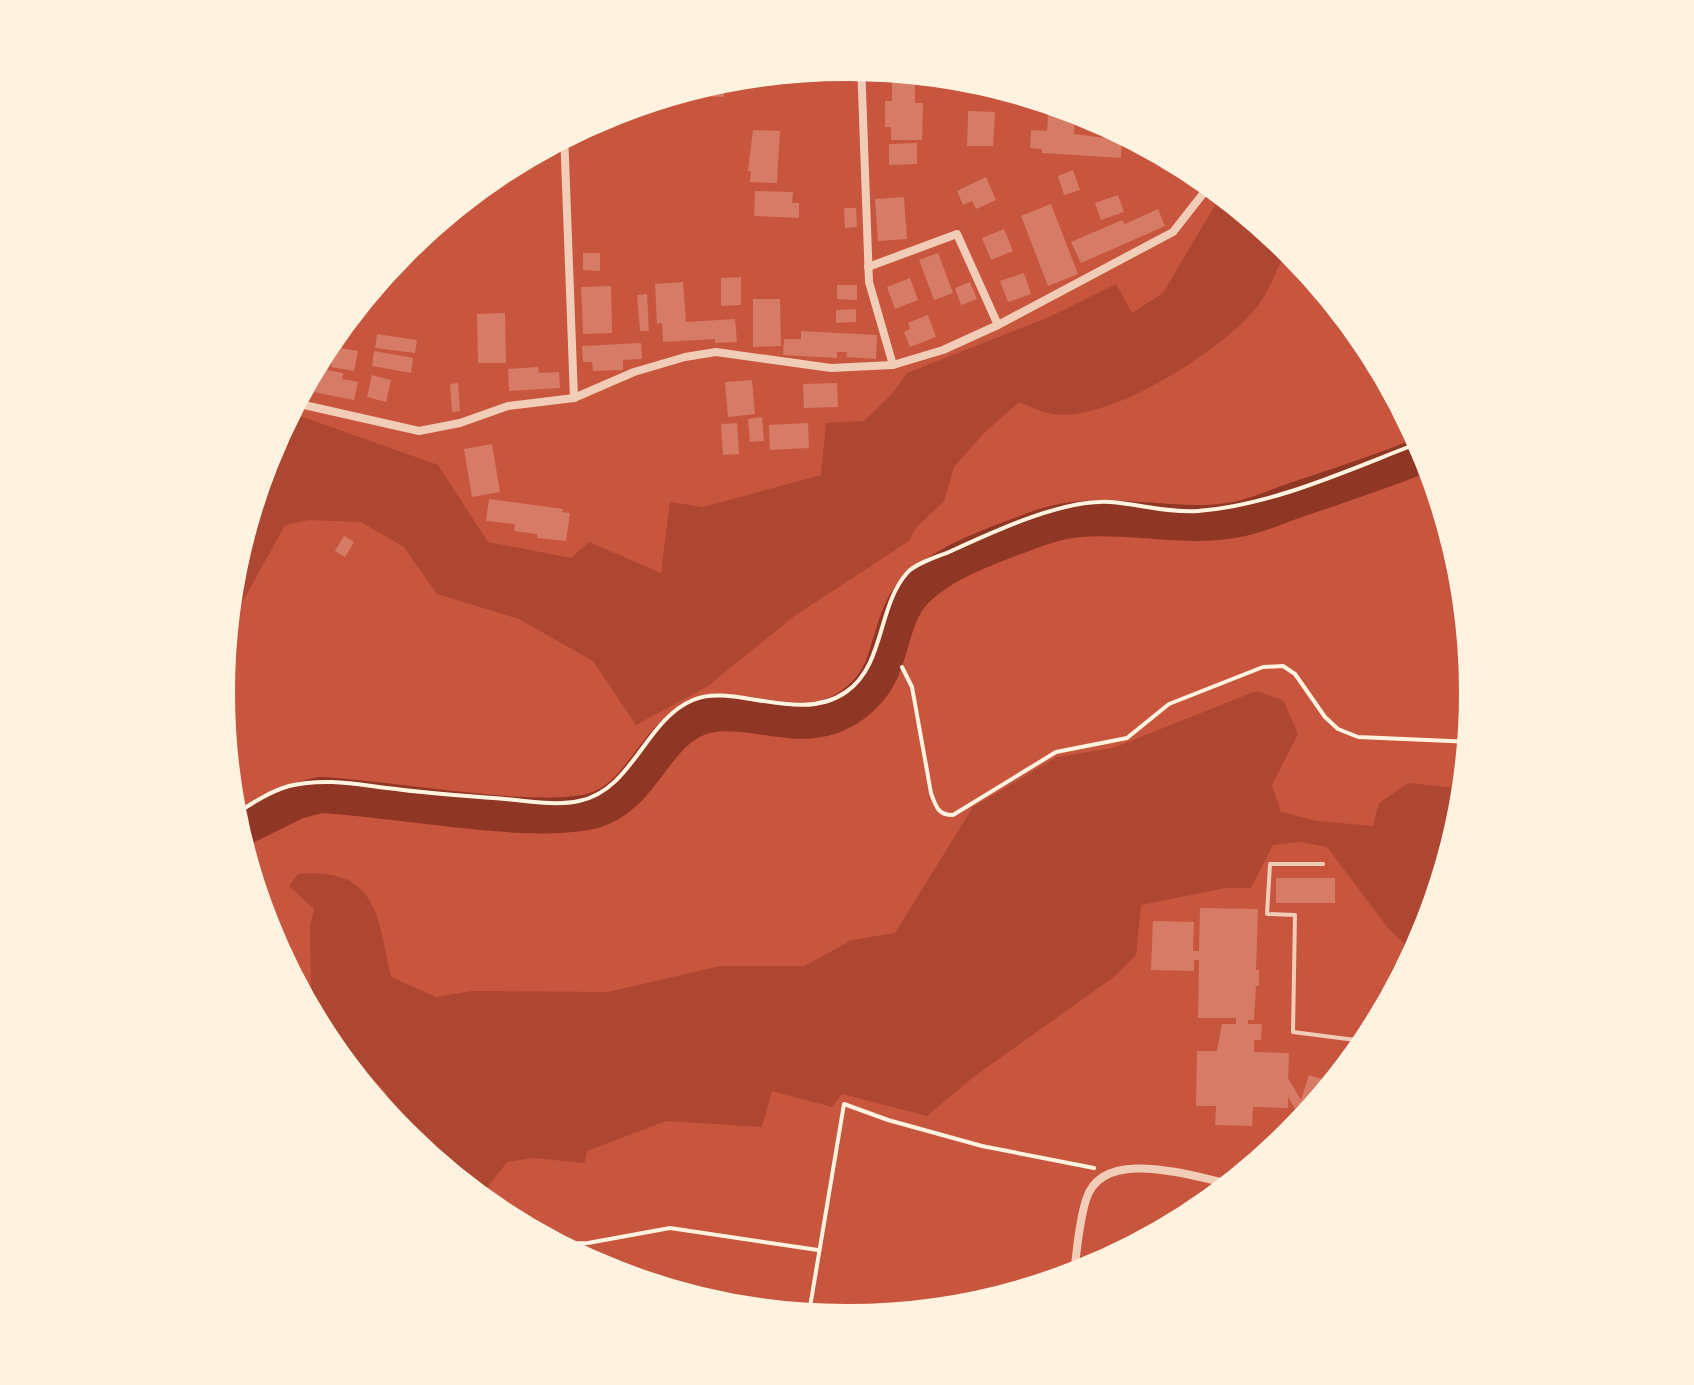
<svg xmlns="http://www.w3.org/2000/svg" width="1694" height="1385" font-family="Karla,sans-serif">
	<rect width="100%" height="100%" fill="#c8553d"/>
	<g fill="#ae4732">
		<path d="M1224 190 1290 245C1278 264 1272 286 1259 304 1227 348 1109 423 1054 414 1042 413 1030 406 1019 402L984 433 954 467 944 501 915 529 909 541 793 617 708 686 636 725 593 661 519 619 437 594 404 547 361 522 309 520 285 525 222 639C230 558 247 483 286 411L438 465 488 542 571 558 589 542 661 573 670 502 703 507 821 475 826 423 864 421 892 394 907 373 1049 317 1116 284 1132 313 1163 293Z"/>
		<path d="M1256 691 1283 700 1298 734 1272 785 1281 812 1317 821 1373 826 1379 803 1408 783 1468 789C1463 841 1442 911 1417 956L1388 928 1327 847 1300 842 1273 845 1251 888H1226L1141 905 1136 955 1114 977 976 1075 927 1116 842 1094 832 1107 772 1091 762 1127 666 1121 587 1151 585 1163 533 1158 507 1162 484 1192H466L401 1138 405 1127 384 1090 326 1033 311 987 310 926 314 909 289 886 298 874C376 867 378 914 391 977L436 997 472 991 608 992 720 966H804L852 940 895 933 973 807 1057 757 1113 748Z"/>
	</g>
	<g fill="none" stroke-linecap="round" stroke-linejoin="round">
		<path stroke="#8f3625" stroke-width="36" d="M234 832 297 801 320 795C386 797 548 830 601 808 648 788 657 726 708 715 761 705 814 745 864 695 889 671 888 639 902 610 921 567 998 544 1039 528 1105 504 1173 533 1239 519 1260 515 1280 505 1299 499 1343 484 1387 470 1430 452"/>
	</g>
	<g fill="#d67c66">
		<polygon points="726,74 724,97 698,96 699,82"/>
		<polygon points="892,76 915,76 915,103 923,103 922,140 891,140 891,127 885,127 885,101 892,101"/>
		<polygon points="669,91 668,108 637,108 638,100"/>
		<polygon points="1049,100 1076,106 1074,134 1122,140 1121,158 1042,153 1042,149 1030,148 1031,130 1047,131"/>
		<polygon points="968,111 995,112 993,146 967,146"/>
		<polygon points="753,130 780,131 777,183 750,182 751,171 748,171"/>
		<polygon points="917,143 917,164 889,165 889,144"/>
		<polygon points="1073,170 1080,190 1064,195 1058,176"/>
		<polygon points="986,177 996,200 976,209 972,201 963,205 957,191"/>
		<polygon points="755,191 793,192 792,203 799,203 799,218 754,216"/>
		<polygon points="1118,195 1124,212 1101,220 1095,203"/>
		<polygon points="904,197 907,239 878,241 875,199"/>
		<polygon points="1051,204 1078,274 1048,286 1021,216"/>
		<polygon points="844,208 856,208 857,227 845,228"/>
		<polygon points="1158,209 1165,226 1081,263 1071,242 1122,220 1125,224"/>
		<polygon points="1004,229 1013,251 991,260 982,238"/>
		<polygon points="583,253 600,253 600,271 583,270"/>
		<polygon points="938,253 953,293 934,300 919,260"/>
		<polygon points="1024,273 1031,294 1008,302 1000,281"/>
		<polygon points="741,277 741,305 721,306 721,278"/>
		<polygon points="910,278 918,300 895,309 887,287"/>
		<polygon points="683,282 686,322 735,319 737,342 715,343 715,339 663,342 662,323 657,324 655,284"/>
		<polygon points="970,282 977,299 961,305 955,288"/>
		<polygon points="837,285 857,285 857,300 837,299"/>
		<polygon points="611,286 612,333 583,334 581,287"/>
		<polygon points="647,294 649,331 640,331 637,295"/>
		<polygon points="753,299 780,299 781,346 753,347"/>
		<polygon points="856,309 856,322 836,323 836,310"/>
		<polygon points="505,313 506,363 478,363 477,314"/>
		<polygon points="928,315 936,337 910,347 904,332 910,329 908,323"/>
		<polygon points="801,331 877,335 876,359 846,357 847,352 837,352 837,358 783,355 784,339 801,339"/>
		<polygon points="377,334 417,340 415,353 375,348"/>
		<polygon points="641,343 642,359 623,360 623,370 593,371 592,362 583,362 582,346"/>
		<polygon points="334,347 358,351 354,371 331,367"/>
		<polygon points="374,351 413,358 411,373 372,366"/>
		<polygon points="316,356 315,362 322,363 321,369 343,373 342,379 358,382 354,400 298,389"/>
		<polygon points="538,367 539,373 559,372 560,388 509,391 508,369"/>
		<polygon points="372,375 391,380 386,402 367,397"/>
		<polygon points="752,380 755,414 728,417 725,382"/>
		<polygon points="458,383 460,411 452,412 450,384"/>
		<polygon points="837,383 838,407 804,408 803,384"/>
		<polygon points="762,417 764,441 750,442 748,419"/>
		<polygon points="737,423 739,454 723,455 721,424"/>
		<polygon points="808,423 809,448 770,450 769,425"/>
		<polygon points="492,444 500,492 472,497 464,449"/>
		<polygon points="489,499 563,509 562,512 570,513 566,541 537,538 537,534 514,531 515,524 486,521"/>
		<polygon points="344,536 354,542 345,557 335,551"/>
		<rect x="1276" y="878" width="59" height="25"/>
		<polygon points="1200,908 1258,909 1256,970 1259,970 1259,986 1256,986 1254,1020 1248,1020 1248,1024 1262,1024 1261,1040 1254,1040 1254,1052 1289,1053 1288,1078 1301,1100 1309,1075 1337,1084 1298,1132 1292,1130 1297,1112 1288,1097 1288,1108 1253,1107 1252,1126 1215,1125 1216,1106 1196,1106 1197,1051 1217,1051 1222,1024 1236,1024 1236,1018 1198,1018 1199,960 1194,960 1194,971 1151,970 1153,921 1194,922 1193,951 1199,951"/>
		<polygon points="531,1216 533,1236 499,1218"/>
		<polygon points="755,1298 771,1300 769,1315 752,1314"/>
	</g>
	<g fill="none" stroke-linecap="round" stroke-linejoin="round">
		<g stroke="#fff3e0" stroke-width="4">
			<path d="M902 667 912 687 931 793C936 807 938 815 953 815L1056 752 1127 738 1169 704 1263 667 1283 666 1295 674 1325 717 1338 729 1358 737 1473 742"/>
			<path d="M229 818C248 806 268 792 289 786 327 777 359 785 396 789 432 794 469 796 505 799 528 801 556 806 579 801 633 790 645 720 693 700 733 682 799 725 846 692 885 665 877 607 907 573 916 563 937 557 949 552 993 532 1062 499 1110 502 1139 504 1168 513 1198 511 1275 505 1352 468 1424 441"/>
			<polyline points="547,1244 588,1243 670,1228 818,1250"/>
			<polyline points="808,1319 844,1104 888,1120 982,1146 1094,1168"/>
		</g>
		<polyline stroke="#f1ccb7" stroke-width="4" points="1323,864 1270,864 1267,914 1295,915 1293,1032 1371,1042"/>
		<g stroke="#f1ccb7" stroke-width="8">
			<polyline points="861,63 869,282 893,365"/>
			<polyline points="564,132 574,398"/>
			<polyline points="868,267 957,234 998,325"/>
			<polyline points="291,402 419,431 460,423 508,406 574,398 634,372 685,357 716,352 831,368 893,365 943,350 998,325 1173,232 1213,181"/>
			<path d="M1073 1280C1077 1254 1078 1225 1086 1200 1102 1144 1195 1178 1236 1185"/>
		</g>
	</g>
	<path d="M0 0H1694V1385H0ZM846 76H848A616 616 0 0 1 1464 692V693A616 616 0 0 1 848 1309H846A616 616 0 0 1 230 693V692A616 616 0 0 1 846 76Z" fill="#fff3e0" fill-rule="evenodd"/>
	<path fill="none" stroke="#fff3e0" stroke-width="10" d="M846 76H848A616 616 0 0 1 1464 692V693A616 616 0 0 1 848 1309H846A616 616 0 0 1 230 693V692A616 616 0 0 1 846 76Z"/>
</svg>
